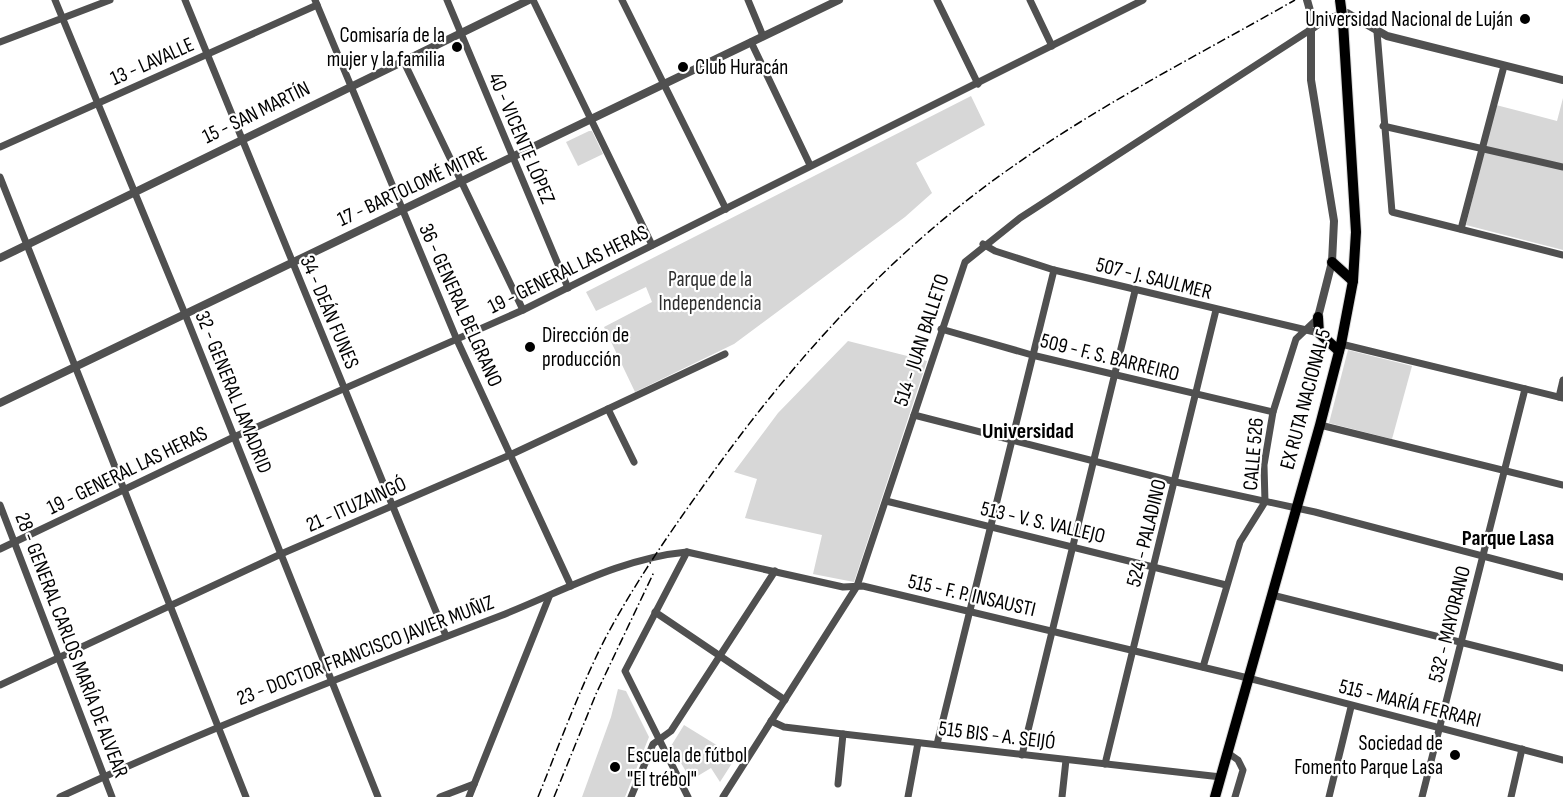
<svg xmlns="http://www.w3.org/2000/svg" width="1563" height="797" font-family="'Sofia Sans Condensed',sans-serif">
	<rect width="100%" height="100%" fill="#fff"/>
	<g fill="#d7d7d7">
		<polygon points="971,96 985,125 916,163 932,193 905,217 734,344 635,392 604,327 652,302 646,287 596,311 586,292"/>
		<polygon points="1563,98 1563,250 1466,225 1496,105 1557,121"/>
		<polygon points="589,131 592,131 603,154 578,166 566,142"/>
		<polygon points="848,341 927,361 854,582 813,574 822,535 745,518 757,479 734,472 778,413"/>
		<polygon points="1348,350 1412,366 1392,439 1329,423"/>
		<polygon points="618,689 626,691 649,737 625,797 582,797 611,717"/>
		<polygon points="684,725 736,757 720,782 711,768 691,780 671,746"/>
	</g>
	<g fill="none" stroke-linecap="round" stroke-linejoin="round">
		<g stroke="#dbdbdb" stroke-width="12">
			<g id="primary">
				<polyline points="1332,262 1353,281"/>
				<polyline points="1318,317 1319,333 1339,351"/>
				<polyline points="1215,797 1320,425 1341,344 1353,281 1356,232 1343,23"/>
			</g>
		</g>
		<g stroke="#505050" stroke-width="7">
			<polyline points="55,0 185,314 378,797"/>
			<polyline points="185,0 446,636"/>
			<polyline points="315,0 457,340 571,586"/>
			<polyline points="447,0 568,288"/>
			<polyline points="533,0 652,245"/>
			<polyline points="622,0 726,209"/>
			<polyline points="748,0 763,36"/>
			<polyline points="937,0 978,84"/>
			<polyline points="1030,0 1052,46"/>
			<polyline points="1377,32 1392,212 1563,255"/>
			<polyline points="0,42 110,0"/>
			<polyline points="751,42 810,165"/>
			<polyline points="403,60 523,310"/>
			<polyline points="1383,126 1563,167"/>
			<polyline points="0,147 317,5"/>
			<polyline points="0,177 246,797"/>
			<polyline points="1461,229 1504,66"/>
			<polyline points="983,244 995,251 1054,270 1319,333"/>
			<polyline points="941,329 1032,355 1273,412"/>
			<polyline points="1341,344 1563,398"/>
			<polyline points="1559,397 1563,380"/>
			<polyline points="608,409 634,462"/>
			<polyline points="914,415 1176,482 1315,512 1563,577"/>
			<polyline points="1320,425 1563,485"/>
			<polyline points="886,501 1226,585"/>
			<polyline points="0,505 112,797"/>
			<polyline points="0,549 234,437 523,310 1143,0"/>
			<polyline points="687,552 625,671 688,797"/>
			<polyline points="1272,595 1563,668"/>
			<polyline points="655,612 785,700"/>
			<polyline points="1203,667 1240,542 1265,502 1264,465 1273,412 1296,339 1317,319"/>
			<polyline points="0,685 281,554 510,455 725,354"/>
			<polyline points="771,721 784,727 843,734 1221,777"/>
			<polyline points="937,744 1054,270"/>
			<polyline points="1228,753 1238,760 1243,770 1235,797"/>
			<polyline points="1022,755 1135,291"/>
			<polyline points="1105,764 1216,310"/>
			<polyline points="838,784 843,734"/>
			<path d="M60 797C204 730 351 673 500 616 561 592 621 558 687 552L843 587 863 586 1248 678 1563 760"/>
			<polyline points="440,797 474,784"/>
			<polyline points="469,797 549,597"/>
			<polyline points="631,797 653,744 671,731 775,571"/>
			<polyline points="723,797 857,586 965,262 1020,218 1310,30"/>
			<polyline points="908,797 918,743"/>
			<polyline points="1062,797 1066,760"/>
			<polyline points="1329,797 1351,707"/>
			<polyline points="1422,797 1525,389"/>
			<polyline points="1511,797 1522,749"/>
		</g>
		<g stroke="#505050" stroke-width="8">
			<polyline points="1307,0 1311,14 1311,80 1334,221 1332,262 1318,317"/>
			<polyline points="1310,30 1324,20 1347,13 1387,36 1563,80"/>
			<polyline points="0,258 529,0"/>
			<polyline points="0,403 839,0"/>
		</g>
		<use href="#primary" stroke="#000" stroke-width="10"/>
		<g stroke="#000" stroke-width="1.5" stroke-dasharray="9 3 1.5 3" stroke-linecap="butt">
			<path d="M538 797C560 743 580 687 607 635 634 585 666 538 699 492 786 368 887 254 1012 167 1101 104 1200 54 1295 0"/>
			<polyline points="554,797 596,694 654,572"/>
		</g>
		<g stroke="#dbdbdb" stroke-width="12" stroke-linecap="butt">
			<polyline id="primary-bridge" points="1340,0 1343,23"/>
		</g>
		<use href="#primary-bridge" stroke="#000" stroke-width="10"/>
	</g>
	<g fill="#000" stroke="#fff" stroke-width="2">
		<circle cx="1525" cy="19" r="6"/>
		<circle cx="457" cy="47" r="6"/>
		<circle cx="683" cy="67" r="6"/>
		<circle cx="530" cy="347" r="6"/>
		<circle cx="1455" cy="755" r="6"/>
		<circle cx="615" cy="767" r="6"/>
	</g>
	<g text-anchor="middle" stroke-width="4.5" stroke-linejoin="round" paint-order="stroke">
		<g font-size="21" fill="#000" stroke="#fff" text-anchor="end">
			<text x="1513" y="26">Universidad Nacional de Luján</text>
			<text x="445" y="42">Comisaría de la<tspan x="445" dy="24">mujer y la familia</tspan></text>
			<text x="695" y="74" text-anchor="start">Club Huracán</text>
			<text x="542" y="342" text-anchor="start">Dirección de<tspan x="542" dy="24">producción</tspan></text>
			<text x="1443" y="750">Sociedad de<tspan x="1443" dy="24">Fomento Parque Lasa</tspan></text>
			<text x="627" y="762" text-anchor="start">Escuela de fútbol<tspan x="627" dy="24">"El trébol"</tspan></text>
		</g>
		<g font-size="21" fill="#000" stroke="#fff">
			<text transform="translate(152 61) rotate(-24)" y="7">13 - LAVALLE</text>
			<text transform="translate(256 112) rotate(-26)" y="7">15 - SAN MARTÍN</text>
			<text transform="translate(522 138) rotate(67)" y="7">40 - VICENTE LÓPEZ</text>
			<text transform="translate(412 186) rotate(-25)" y="7">17 - BARTOLOMÉ MITRE</text>
			<text transform="translate(568 269) rotate(-26)" y="7">19 - GENERAL LAS HERAS</text>
			<text transform="translate(1154 278) rotate(14)" y="7">507 - J. SAULMER</text>
			<text transform="translate(461 305) rotate(66)" y="7">36 - GENERAL BELGRANO</text>
			<text transform="translate(330 312) rotate(67)" y="7">34 - DEÁN FUNES</text>
			<text transform="translate(921 340) rotate(-72)" y="7">514 - JUAN BALLETO</text>
			<text transform="translate(1110 357) rotate(14)" y="7">509 - F. S. BARREIRO</text>
			<text transform="translate(234 392) rotate(68)" y="7">32 - GENERAL LAMADRID</text>
			<text transform="translate(1305 399) rotate(-75)" y="7">EX RUTA NACIONAL 5</text>
			<text transform="translate(1253 454) rotate(-85)" y="7">CALLE 526</text>
			<text transform="translate(127 470) rotate(-26)" y="7">19 - GENERAL LAS HERAS</text>
			<text transform="translate(356 504) rotate(-24)" y="7">21 - ITUZAINGÓ</text>
			<text transform="translate(1043 522) rotate(13)" y="7">513 - V. S. VALLEJO</text>
			<text transform="translate(1146 533) rotate(-76)" y="7">524 - PALADINO</text>
			<text transform="translate(972 595) rotate(13)" y="7">515 - F. P. INSAUSTI</text>
			<text transform="translate(1449 624) rotate(-76)" y="7">532 - MAYORANO</text>
			<text transform="translate(72 645) rotate(69)" y="7">28 - GENERAL CARLOS MARÍA DE ALVEAR</text>
			<text transform="translate(365 650) rotate(-21)" y="7">23 - DOCTOR FRANCISCO JAVIER MUÑIZ</text>
			<text transform="translate(1410 703) rotate(14)" y="7">515 - MARÍA FERRARI</text>
			<text transform="translate(997 735) rotate(7)" y="7">515 BIS - A. SEIJÓ</text>
		</g>
		<g font-size="21" fill="#2e2e2e" stroke="#fff">
			<text x="710" y="286">Parque de la<tspan x="710" dy="24">Independencia</tspan></text>
		</g>
		<g font-size="22" font-weight="bold" fill="#000" stroke="#fff">
			<text x="1028" y="438">Universidad</text>
			<text x="1508" y="545">Parque Lasa</text>
		</g>
	</g>
</svg>
